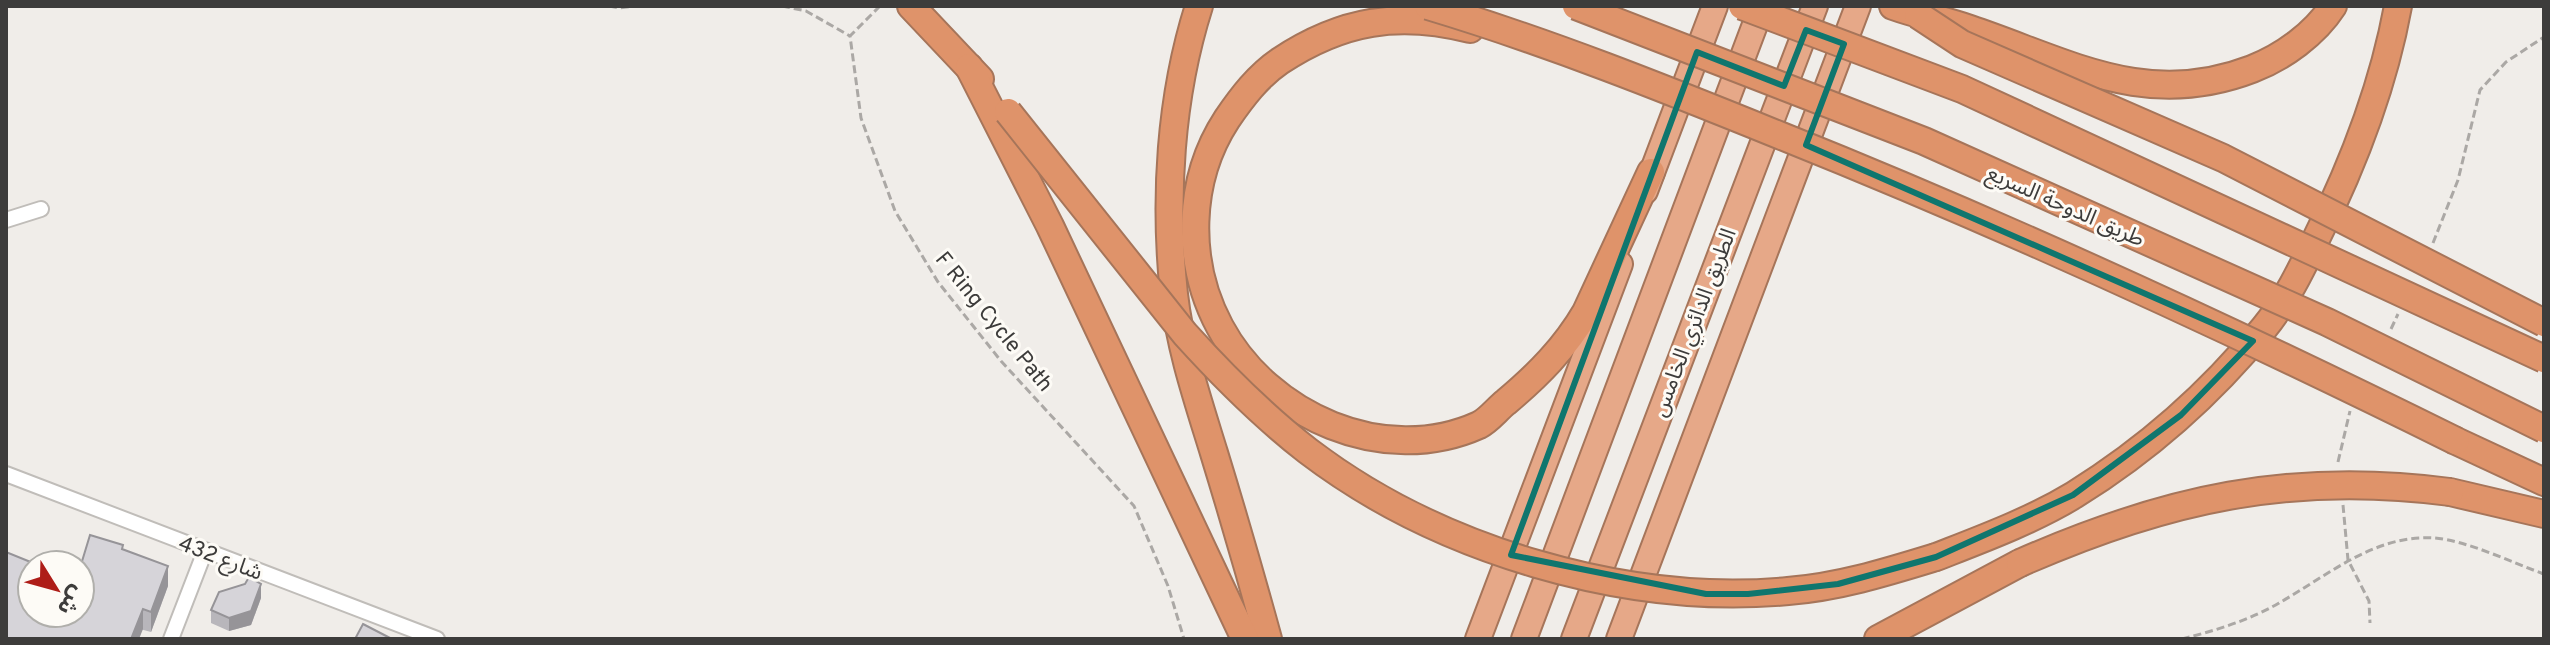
<svg xmlns="http://www.w3.org/2000/svg" width="2550" height="645" font-family="Overpass,'Noto Sans Arabic',sans-serif">
	<rect width="100%" height="100%" fill="#f0ede9"/>
	<g fill="none" stroke-linecap="round" stroke-linejoin="round">
		<g stroke="#c0bdb9" stroke-width="18">
			<g id="minor">
				<polyline points="6,220 41,209"/>
				<polyline points="6,474 437,639"/>
				<polyline points="171,639 205,551"/>
			</g>
		</g>
		<g stroke="#a6755a" stroke-width="28">
			<g id="trunk">
				<polyline points="1645,191 1715,6"/>
				<polyline points="1478,639 1620,264"/>
				<polyline points="1524,639 1762,6"/>
				<polyline points="1574,639 1815,6"/>
				<polyline points="1619,639 1858,6"/>
			</g>
		</g>
		<g stroke="#a6755a" stroke-width="30">
			<g id="motorway">
				<polyline points="911,6 980,79"/>
				<path d="M1199 6C1170 97 1164 199 1174 294 1180 348 1198 401 1214 453 1233 515 1251 577 1268 639"/>
				<path d="M1893 6C1918 15 1944 20 1970 29 2068 62 2146 110 2252 69 2283 57 2315 34 2333 6"/>
				<path d="M1470 29C1399 11 1342 20 1280 61 1258 76 1242 97 1227 119 1187 180 1185 262 1220 327 1268 416 1384 468 1479 425 1489 420 1497 409 1506 402 1538 375 1565 348 1586 312L1651 172"/>
				<polyline points="969,67 1050,226 1245,639"/>
				<polyline points="2456,441 2544,482"/>
				<polyline points="2450,492 2544,514"/>
				<path d="M1936 557C1982 539 2031 521 2074 495 2145 451 2211 393 2264 328 2286 301 2301 270 2316 239 2353 165 2383 88 2398 6"/>
				<polyline points="1878,639 2020,563"/>
			</g>
		</g>
		<g stroke="#aba8a5" stroke-width="3" stroke-dasharray="8 4" stroke-linecap="butt">
			<polyline points="609,6 620,8 634,6"/>
			<polyline points="782,6 806,11 850,36"/>
			<polyline points="880,6 850,36 861,118 895,211 938,282 1001,361 1134,506 1168,586 1184,639"/>
			<polyline points="2433,243 2458,180 2480,90 2506,62 2544,37"/>
			<polyline points="2391,329 2398,314"/>
			<polyline points="2338,462 2350,411"/>
			<polyline points="2343,505 2348,560 2369,601 2370,623"/>
			<path d="M2182 639C2214 631 2250 620 2279 603 2327 576 2375 534 2434 538 2466 540 2513 563 2544 574"/>
		</g>
		<use href="#minor" stroke="#fff" stroke-width="14"/>
		<use href="#trunk" stroke="#e6a888" stroke-width="24"/>
		<use href="#motorway" stroke="#df936a" stroke-width="26"/>
		<g stroke="#a6755a" stroke-width="30" stroke-linecap="butt">
			<g id="motorway-bridge">
				<path d="M1428 6C1548 42 1663 88 1779 135 2009 227 2234 331 2456 441"/>
				<polyline points="1576,6 1924,141 2327,322 2544,429"/>
				<polyline points="1742,6 1962,89 2544,359"/>
				<polyline points="1918,15 1962,44 2223,158 2544,323"/>
				<path d="M1008 112 1185 334C1223 376 1263 416 1308 451 1438 550 1626 606 1788 591 1839 587 1887 572 1936 557"/>
				<path d="M2020 563C2165 499 2291 471 2450 492"/>
			</g>
		</g>
		<use href="#motorway-bridge" stroke="#df936a" stroke-width="26"/>
	</g>
	<g fill="#b8b6bb">
		<polygon points="123,550 168,586 151,632 80,613"/>
		<polygon points="261,598 251,625 229,631 211,623 211,610"/>
	</g>
	<g fill="#969498">
		<polygon points="168,566 168,586 151,632 151,612"/>
		<polygon points="261,584 261,598 251,625 229,631 229,618"/>
		<polygon points="143,609 143,629 139,639 131,639"/>
	</g>
	<g fill="#d6d4d9" stroke="#969498" stroke-width="2">
		<polygon points="90,535 123,545 122,549 168,566 151,612 143,609 131,639 6,639 6,552 38,565 32,565 32,613 80,613 80,568"/>
		<polygon points="249,577 261,584 251,611 229,618 211,610 219,592 245,584"/>
		<polygon points="363,624 392,639 355,639"/>
	</g>
	<path fill="none" stroke="#0f766e" stroke-width="6" stroke-linejoin="round" d="M1806 30 1844 44 1806 145 2253 341 2181 415 2073 495 1936 557 1838 584 1748 594H1706L1511 555 1697 52 1784 86Z"/>
	<g text-anchor="middle" stroke-width="6" stroke-linejoin="round" paint-order="stroke">
		<g font-size="22" fill="#3d3c3b" stroke="#fdfbf6">
			<text transform="translate(2066 205) rotate(24)" y="8">طريق الدوحة السريع</text>
			<text transform="translate(995 321) rotate(51)" y="8">F Ring Cycle Path</text>
			<text transform="translate(1693 322) rotate(-69)" y="8">الطريق الدائري الخامس</text>
			<text transform="translate(221 557) rotate(21)" y="8">شارع 432</text>
		</g>
	</g>
	<rect width="2550" height="645" fill="none" stroke="#3d3c3b" stroke-width="16"/>
	<g transform="translate(56 589) rotate(127)"><circle r="38" fill="#fdfbf6" stroke="#b0afab" stroke-width="2"/>
	<path d="M0-6L14 30L0 20L-14 30Z" fill="#ae1d18"/>
	<text y="-12" font-size="22" font-weight="bold" text-anchor="middle" fill="#3d3c3b">ش</text>
	</g>
</svg>
